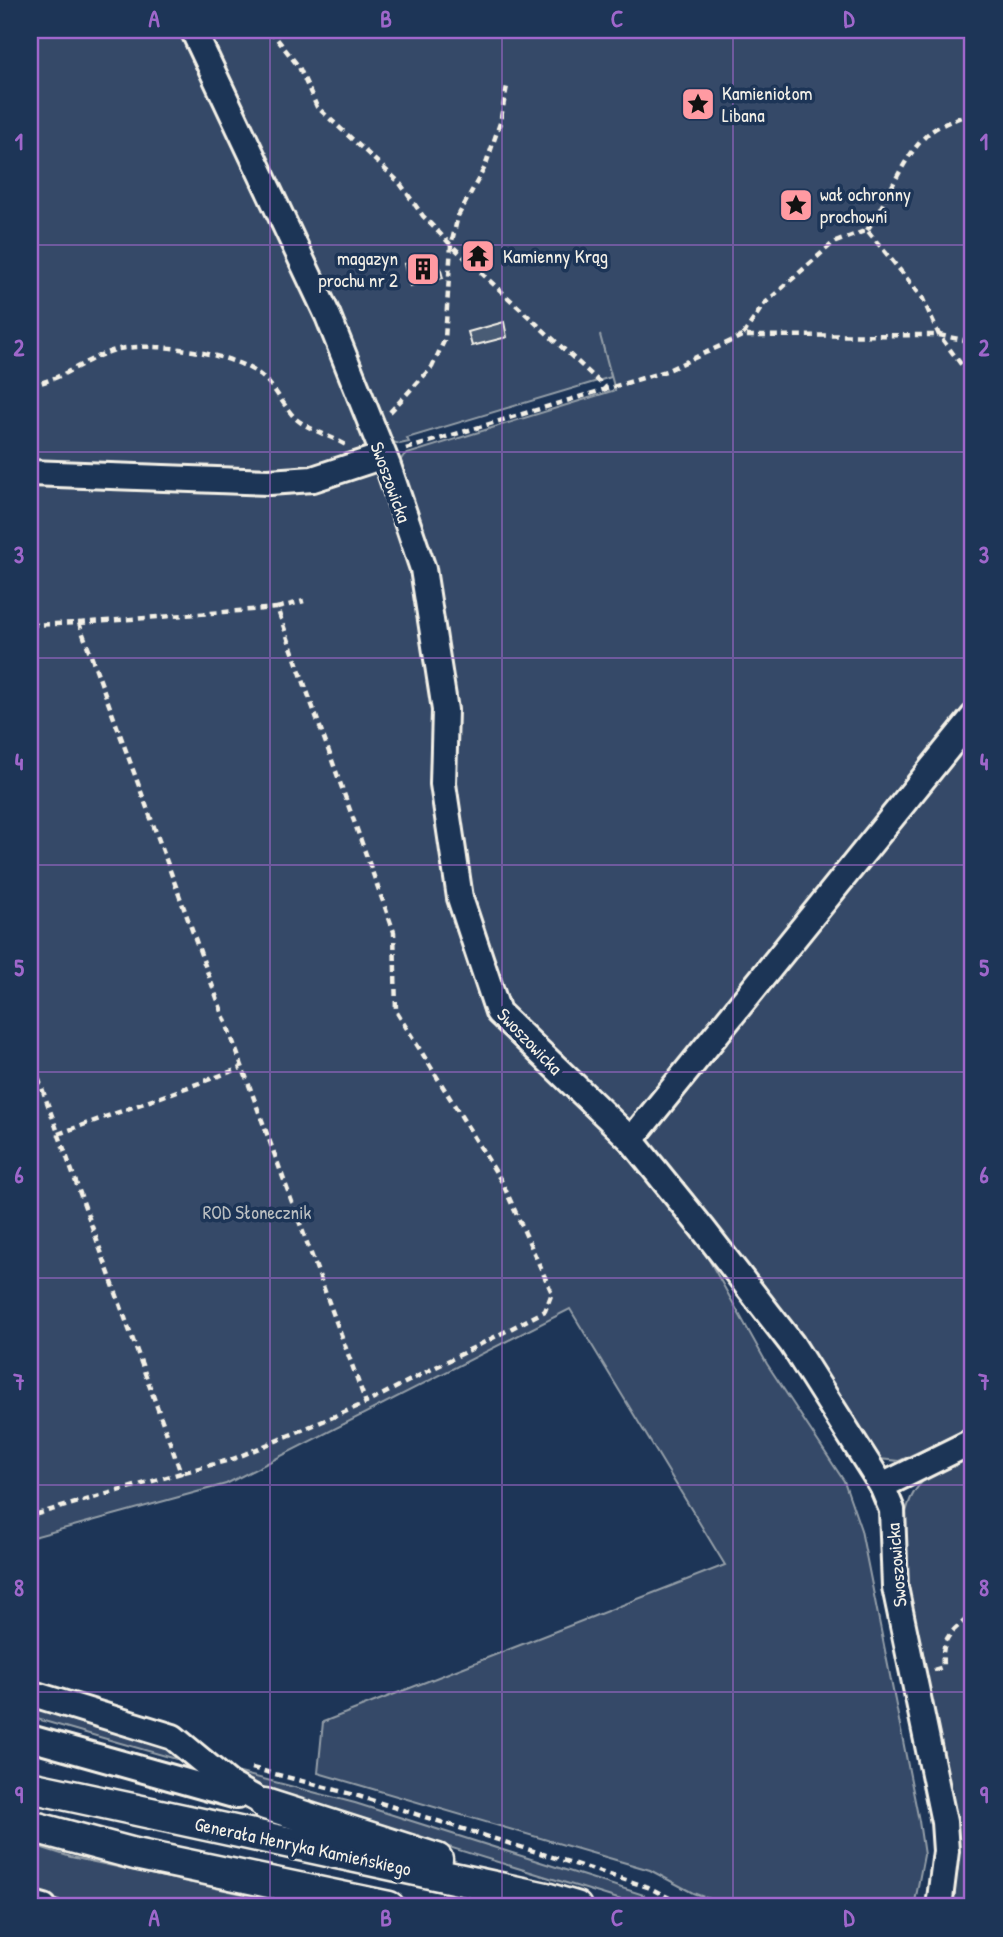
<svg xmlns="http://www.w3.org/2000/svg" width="1003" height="1937" font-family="'Patrick Hand',sans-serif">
	<rect width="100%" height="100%" fill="#1d3557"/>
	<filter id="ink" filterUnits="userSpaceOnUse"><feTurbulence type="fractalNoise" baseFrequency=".0143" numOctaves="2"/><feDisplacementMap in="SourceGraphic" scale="14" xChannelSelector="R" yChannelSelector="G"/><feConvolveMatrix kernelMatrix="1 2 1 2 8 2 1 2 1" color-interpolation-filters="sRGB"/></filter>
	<g filter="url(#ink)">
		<g fill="#354a67" stroke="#949ea8" stroke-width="2">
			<polygon points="30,30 187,30 381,465 411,552 493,1016 612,1137 656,1187 698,1240 767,1364 844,1481 861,1530 919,1821 924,1855 914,1907 731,1907 693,1893 650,1870 318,1773 323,1722 725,1565 570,1309 226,1484 30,1538"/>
			<polygon points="201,30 973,30 973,1427 899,1461 879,1459 501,999 478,940 396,467 404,455 615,390 600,335 611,377 407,438 409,442 400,444 381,439"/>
			<path d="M973 1451V1907H948L901 1564C903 1494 910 1480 973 1451Z"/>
			<polygon points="30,1701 155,1739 185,1756 176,1759 30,1717"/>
			<polygon points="225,1769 355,1803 644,1895 653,1907 644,1907 274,1793 247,1784"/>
			<polygon points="30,1844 71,1857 303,1907 80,1907 30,1892"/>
		</g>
		<g fill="#485b74" stroke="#f4f1e8" stroke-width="2">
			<polygon points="437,256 443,278 410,286 404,264"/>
			<polygon points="504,322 507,337 472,346 468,332"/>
		</g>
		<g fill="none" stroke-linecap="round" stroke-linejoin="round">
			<g stroke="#f4f1e8" stroke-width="30">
				<g id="minor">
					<polyline points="193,30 328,316 388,466 423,569 445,710 443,784 460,898 498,1012 631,1140 703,1229 792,1344 882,1486 892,1510 895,1587 944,1822 946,1851 939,1907"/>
					<polyline points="30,473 269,482 313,479 383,456"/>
					<polyline points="631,1140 973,717"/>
					<polyline points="882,1486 973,1441"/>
					<polyline points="30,1693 173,1737 231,1785 265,1804"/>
					<polyline points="30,1738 237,1796"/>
					<polyline points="30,1903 44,1907"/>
				</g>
			</g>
			<g stroke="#f4f1e8" stroke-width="35">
				<g id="major">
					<polyline points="30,1787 546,1898 576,1907"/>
					<polyline points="265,1804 437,1859"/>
					<polyline points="30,1826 135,1854 389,1907"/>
				</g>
			</g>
			<g stroke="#f4f1e8" stroke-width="4.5" stroke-dasharray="7 5" stroke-linecap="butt">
				<polyline points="270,30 299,67 317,107 399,182 423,216 451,245 606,388"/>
				<path d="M867 230C889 200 900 159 929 133 940 124 960 118 973 112"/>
				<polyline points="743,335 764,304 833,243 867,230 922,297 939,335 973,380"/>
				<path d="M30 385C62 381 88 356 119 349 154 342 226 352 256 372 274 384 280 401 294 417 306 429 331 436 346 445"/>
				<polyline points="390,412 432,367 445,339 451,245 458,216 485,167 500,123 507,86"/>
				<polyline points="406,449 666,371 742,336 939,335 973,342"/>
				<polyline points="277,608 304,601"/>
				<polyline points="79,623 277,608 394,932 396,1011 502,1182 552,1293 545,1311 366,1403"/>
				<polyline points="30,625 79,623 366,1403 233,1459 181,1473"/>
				<polyline points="30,1055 181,1473 30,1516"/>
				<polyline points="58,1134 241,1068"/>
				<path d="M934 1670 943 1667C941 1636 951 1632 973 1614"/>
				<polyline points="252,1768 355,1795 648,1887 683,1905 698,1907"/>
				<polyline points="964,1902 973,1891"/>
			</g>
			<use href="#minor" stroke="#1d3557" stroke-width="24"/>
			<use href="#major" stroke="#1d3557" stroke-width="30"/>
		</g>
	</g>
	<path fill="none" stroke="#9f67cb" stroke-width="2" stroke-opacity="0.55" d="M270 30V1907M502 30V1907M733 30V1907M30 245H973M30 452H973M30 658H973M30 865H973M30 1072H973M30 1278H973M30 1485H973M30 1692H973"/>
	<defs>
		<g id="sight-square" transform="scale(1.75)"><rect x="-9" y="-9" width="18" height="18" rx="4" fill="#ff9aa2" stroke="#1d3557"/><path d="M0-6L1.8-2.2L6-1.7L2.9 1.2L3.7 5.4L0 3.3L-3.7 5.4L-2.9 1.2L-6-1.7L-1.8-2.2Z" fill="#111"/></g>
		<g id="temple-square" transform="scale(1.75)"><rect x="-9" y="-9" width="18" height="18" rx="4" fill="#ff9aa2" stroke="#1d3557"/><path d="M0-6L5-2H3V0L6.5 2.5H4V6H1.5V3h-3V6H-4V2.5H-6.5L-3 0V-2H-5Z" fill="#111"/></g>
		<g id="building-square" transform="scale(1.75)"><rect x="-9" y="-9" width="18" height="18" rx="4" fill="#ff9aa2" stroke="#1d3557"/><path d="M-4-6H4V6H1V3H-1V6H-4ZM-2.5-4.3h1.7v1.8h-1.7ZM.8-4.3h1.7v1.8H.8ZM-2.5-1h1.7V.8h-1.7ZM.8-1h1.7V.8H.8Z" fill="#111"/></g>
	</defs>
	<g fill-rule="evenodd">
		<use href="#sight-square" x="698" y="104"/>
		<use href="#sight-square" x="796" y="205"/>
		<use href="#temple-square" x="478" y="256"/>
		<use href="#building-square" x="423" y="269"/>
	</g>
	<g text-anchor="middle" stroke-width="7" stroke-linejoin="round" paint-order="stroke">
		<g font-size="19" fill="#f4f1e8" stroke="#1d3557" text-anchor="start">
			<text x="722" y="100">Kamieniołom<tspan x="722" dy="22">Libana</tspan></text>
			<text x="820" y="201">wał ochronny<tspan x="820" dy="22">prochowni</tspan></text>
			<text x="503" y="263">Kamienny Krąg</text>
			<text x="398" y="265" text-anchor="end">magazyn<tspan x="398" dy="22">prochu nr 2</tspan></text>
		</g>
		<g font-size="19" fill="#f4f1e8" stroke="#1d3557">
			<text transform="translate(391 482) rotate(70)" y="7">Swoszowicka</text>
			<text transform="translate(530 1041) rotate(46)" y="7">Swoszowicka</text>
			<text transform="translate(896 1565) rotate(-95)" y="7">Swoszowicka</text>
			<text transform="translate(303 1846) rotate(12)" y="7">Generała Henryka Kamieńskiego</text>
		</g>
		<g font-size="19" fill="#bbbfc1" stroke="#1d3557">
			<text x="257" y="1219">ROD Słonecznik</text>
		</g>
	</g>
	<rect width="1003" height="1937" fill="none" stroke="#1d3557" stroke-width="77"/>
	<rect x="38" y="38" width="926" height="1860" fill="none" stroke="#9f67cb" stroke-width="2.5"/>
	<g font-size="23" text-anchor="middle" font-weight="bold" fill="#9f67cb">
		<text x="154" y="27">A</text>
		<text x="386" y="27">B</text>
		<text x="617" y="27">C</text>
		<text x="849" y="27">D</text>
		<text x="19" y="150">1</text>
		<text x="984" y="150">1</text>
		<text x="19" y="356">2</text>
		<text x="984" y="356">2</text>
		<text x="19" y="563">3</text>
		<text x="984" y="563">3</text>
		<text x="19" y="770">4</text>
		<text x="984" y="770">4</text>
		<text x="19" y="976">5</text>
		<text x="984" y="976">5</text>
		<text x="19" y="1183">6</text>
		<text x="984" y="1183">6</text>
		<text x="19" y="1390">7</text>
		<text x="984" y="1390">7</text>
		<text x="19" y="1596">8</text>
		<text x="984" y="1596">8</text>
		<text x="19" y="1803">9</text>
		<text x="984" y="1803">9</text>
		<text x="154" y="1926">A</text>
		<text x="386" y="1926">B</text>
		<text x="617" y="1926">C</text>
		<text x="849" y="1926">D</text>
	</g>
</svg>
